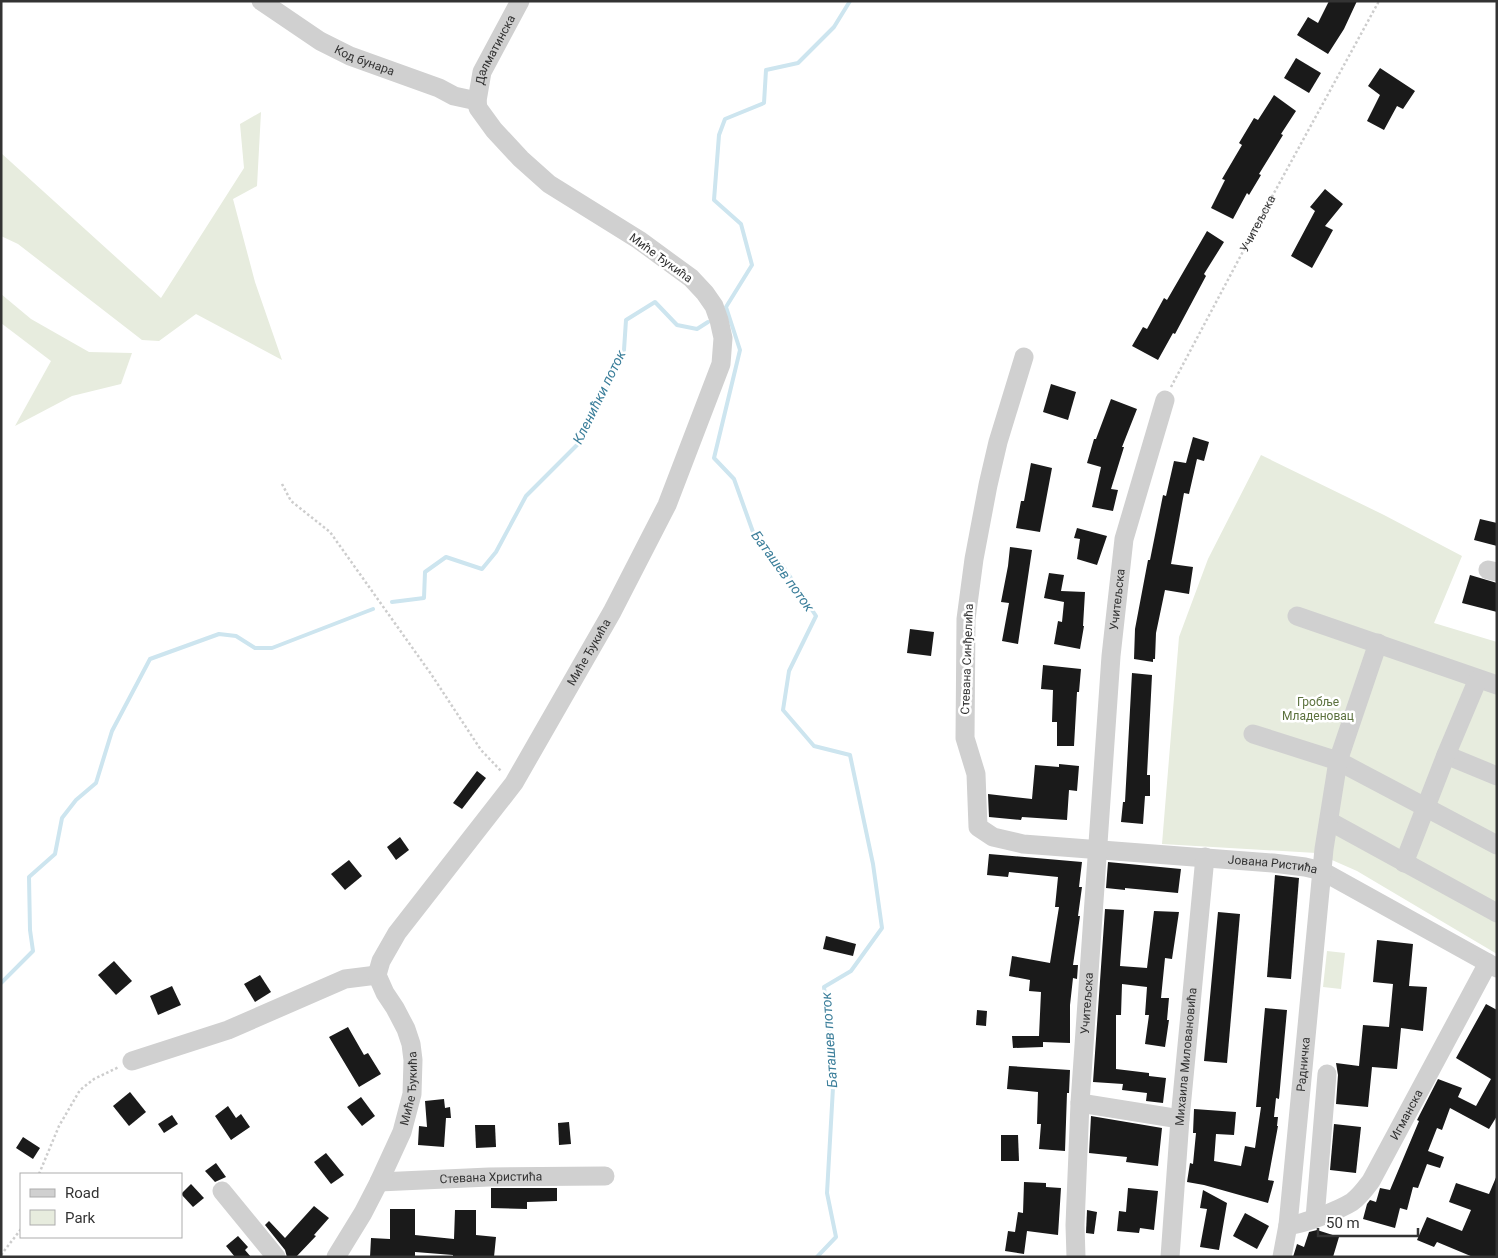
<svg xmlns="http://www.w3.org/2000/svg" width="1498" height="1258" font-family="Roboto,sans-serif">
	<rect width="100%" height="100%" fill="#fff"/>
	<g fill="#e7ecde">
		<polygon points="261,112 257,186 233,199 255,282 282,360 196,314 159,341 142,340 18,244 1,236 1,153 161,298 244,168 240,124"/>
		<polygon points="1,294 31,319 89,352 132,353 121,384 72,396 15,426 51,361 1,323"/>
		<polygon points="1261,455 1384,515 1462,556 1434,623 1497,642 1497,954 1357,871 1316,853 1162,844 1179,637 1208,559"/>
		<polygon points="1327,951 1345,953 1341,989 1323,987"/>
	</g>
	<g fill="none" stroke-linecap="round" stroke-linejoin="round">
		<g stroke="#cde5ef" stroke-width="4">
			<polyline points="392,602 424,598 425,572 446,557 482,569 496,552 526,496 580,442 604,395 624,350 626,320 655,302 677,325 697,329 708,322"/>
			<polyline points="1,983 33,951 30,930 29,877 55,854 62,818 76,800 96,783 112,731 150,659 219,634 236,636 255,648 272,648 373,609"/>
			<polyline points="817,1257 836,1237 827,1193 834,1070 824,987 851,971 882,928 873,864 850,755 814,746 783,710 789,671 816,616 783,566 753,532 734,479 714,458 740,350 726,307 752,265 741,224 714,200 719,135 725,119 764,103 766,70 798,63 834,27 850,1"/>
		</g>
	</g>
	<g fill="#1a1a1a">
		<polygon points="1329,1 1357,1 1344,29 1328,54 1297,35 1308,17 1318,23"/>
		<polygon points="1296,58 1321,73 1309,93 1284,78"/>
		<polygon points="1380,68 1415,91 1403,109 1397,106 1384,130 1367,121 1380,95 1368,86"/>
		<polygon points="1274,95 1296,111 1281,134 1283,135 1259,174 1261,175 1249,195 1247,193 1233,219 1211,208 1225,180 1222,179 1242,145 1239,143 1254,118 1258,120"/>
		<polygon points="1325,189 1343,204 1325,226 1333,230 1312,268 1291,256 1315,211 1310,207"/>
		<polygon points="1207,231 1224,242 1204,274 1206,276 1175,334 1173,333 1158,360 1132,346 1143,327 1147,329 1164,298 1167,300"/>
		<polygon points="1051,384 1076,392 1068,420 1043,412"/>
		<polygon points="1111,399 1137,409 1122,447 1124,447 1111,489 1118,490 1113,511 1092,507 1101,467 1087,463 1094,439 1096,439"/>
		<polygon points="1193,437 1209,442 1204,461 1197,459 1189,494 1184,493 1171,564 1193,567 1189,594 1165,590 1156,633 1155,659 1153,659 1153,662 1134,659 1135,629 1148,560 1150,560 1163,495 1166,496 1174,461 1186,463"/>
		<polygon points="1031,463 1052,468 1040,532 1016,528 1021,501 1024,501"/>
		<polygon points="1480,519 1497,523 1497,546 1474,540"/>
		<polygon points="1077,528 1107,536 1097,565 1077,559 1080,539 1074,538"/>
		<polygon points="1010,547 1032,550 1018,644 1002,641 1009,603 1001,602 1008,566"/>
		<polygon points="1049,573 1064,575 1061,591 1085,592 1083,626 1084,626 1080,649 1054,644 1058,621 1062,622 1064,602 1044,598"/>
		<polygon points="1470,575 1497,583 1497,612 1462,603"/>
		<polygon points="910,629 934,632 931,656 907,653"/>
		<polygon points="1043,665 1081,669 1079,692 1077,692 1074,746 1057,746 1057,722 1052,722 1053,690 1041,689"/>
		<polygon points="1132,673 1152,675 1147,775 1150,775 1150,796 1145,796 1143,824 1121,822 1123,802 1125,802"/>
		<polygon points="1059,764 1079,766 1077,791 1069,790 1067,820 1022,817 1021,820 989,817 988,794 1032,799 1035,765 1059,767"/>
		<polygon points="477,771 486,778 462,809 453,803"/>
		<polygon points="400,837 409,850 396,860 387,847"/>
		<polygon points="989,854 1082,862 1079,887 1082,887 1078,916 1080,916 1073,965 1078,965 1077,979 1073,978 1070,1005 1070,1043 1043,1042 1043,1047 1013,1048 1012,1036 1039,1036 1041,992 1029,991 1030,980 1009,976 1012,956 1050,963 1059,907 1055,907 1058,877 1009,872 1008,877 987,875"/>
		<polygon points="349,860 362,876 345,890 331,874"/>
		<polygon points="1108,862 1181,869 1178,893 1125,888 1125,890 1106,888"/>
		<polygon points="1275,875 1299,878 1291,979 1267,977"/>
		<polygon points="1105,909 1124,910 1120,966 1147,968 1154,911 1179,912 1172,959 1165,958 1161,998 1169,998 1167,1020 1169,1020 1165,1047 1145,1044 1149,1015 1145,1015 1147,987 1122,984 1121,1015 1116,1015 1116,1069 1149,1073 1149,1076 1166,1078 1163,1103 1146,1101 1147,1093 1122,1090 1123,1084 1093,1082"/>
		<polygon points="1218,912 1240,914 1227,1063 1204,1061"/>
		<polygon points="826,936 856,944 853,956 823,949"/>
		<polygon points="1377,940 1413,944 1409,986 1427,987 1423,1031 1401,1028 1397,1069 1372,1067 1368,1107 1336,1104 1338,1075 1336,1063 1359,1066 1363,1025 1389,1027 1393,984 1373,982"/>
		<polygon points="114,961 132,981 116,995 98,975"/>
		<polygon points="260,975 271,992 255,1002 244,984"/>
		<polygon points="172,986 181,1005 158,1015 150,996"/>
		<polygon points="1486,1004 1497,1010 1497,1116 1489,1129 1450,1108 1442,1130 1437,1128 1428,1151 1444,1157 1440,1168 1427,1164 1418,1188 1413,1187 1407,1210 1400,1208 1395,1228 1363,1219 1367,1204 1370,1200 1376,1202 1380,1188 1390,1190 1419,1121 1417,1120 1438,1079 1462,1088 1458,1097 1476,1106 1491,1079 1456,1058"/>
		<polygon points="1265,1008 1287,1010 1279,1099 1276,1098 1274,1117 1278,1117 1277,1126 1278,1126 1268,1180 1274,1181 1268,1203 1204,1185 1187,1182 1190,1163 1193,1164 1196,1133 1193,1133 1194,1109 1236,1112 1234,1135 1216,1134 1214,1161 1241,1166 1245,1146 1255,1148 1261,1107 1256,1107"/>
		<polygon points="977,1010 987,1011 986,1026 976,1025"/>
		<polygon points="348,1027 364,1055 368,1053 381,1074 359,1087 329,1037"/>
		<polygon points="1009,1066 1070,1070 1069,1093 1067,1093 1065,1151 1039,1149 1041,1124 1037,1124 1038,1092 1007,1089"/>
		<polygon points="130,1092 146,1112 129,1126 113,1106"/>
		<polygon points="361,1097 375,1116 362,1126 347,1107"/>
		<polygon points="444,1099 445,1108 450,1107 451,1118 446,1118 444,1147 418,1145 419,1126 427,1127 425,1101"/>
		<polygon points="228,1106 236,1118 241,1114 250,1127 231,1140 215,1116"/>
		<polygon points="172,1115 178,1124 164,1133 158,1124"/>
		<polygon points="1091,1116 1162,1128 1158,1166 1126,1162 1127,1157 1089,1153"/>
		<polygon points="569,1122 571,1144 559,1145 558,1123"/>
		<polygon points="1334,1124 1361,1127 1356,1173 1330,1170"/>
		<polygon points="475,1125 495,1125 496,1147 476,1148"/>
		<polygon points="1001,1135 1018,1135 1019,1161 1001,1161"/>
		<polygon points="23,1137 40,1148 33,1159 16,1148"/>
		<polygon points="326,1153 344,1175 331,1184 314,1162"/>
		<polygon points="216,1163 226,1177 215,1182 205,1171"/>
		<polygon points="1497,1175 1497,1257 1473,1257 1437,1242 1434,1247 1417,1240 1427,1217 1462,1231 1471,1210 1449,1202 1456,1183 1489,1194"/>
		<polygon points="1024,1182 1046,1183 1046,1187 1061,1188 1058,1235 1027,1231 1024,1254 1005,1251 1008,1231 1015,1232 1018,1212 1023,1213"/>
		<polygon points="191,1184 204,1198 193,1207 181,1194"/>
		<polygon points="491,1188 557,1188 557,1201 527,1202 527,1209 491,1208"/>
		<polygon points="1128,1188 1158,1191 1154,1230 1140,1228 1139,1233 1117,1231 1119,1211 1126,1212"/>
		<polygon points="1203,1190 1227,1203 1219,1250 1200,1247 1207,1209 1200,1208"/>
		<polygon points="314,1206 329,1218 314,1235 316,1236 296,1257 287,1257 285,1250 265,1225 269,1221 285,1238"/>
		<polygon points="390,1209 415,1209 415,1235 454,1239 455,1210 476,1210 476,1235 496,1237 494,1257 453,1257 453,1255 415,1252 415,1257 370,1257 371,1238 390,1239"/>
		<polygon points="1087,1210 1097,1212 1094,1234 1086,1233"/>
		<polygon points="1245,1213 1269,1226 1257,1249 1233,1236"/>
		<polygon points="1317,1230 1339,1237 1333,1257 1293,1257 1297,1244 1304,1247 1309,1232"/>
		<polygon points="238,1236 248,1247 245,1250 251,1257 235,1257 226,1246"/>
	</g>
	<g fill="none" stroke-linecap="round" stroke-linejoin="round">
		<g stroke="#cdcdcd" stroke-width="2.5" stroke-dasharray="2.5 2.5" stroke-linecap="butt">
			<path id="s1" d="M1171 387 1274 193 1379 1"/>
			<polyline points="282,484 291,501 330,532 431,674 481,750 502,772"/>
			<polyline points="39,1174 59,1126 80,1090 94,1079 119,1067"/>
			<polyline points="1,1255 21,1229"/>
		</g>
		<g stroke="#d0d0d0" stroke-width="19">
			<path id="s2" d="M261 1 320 41 350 56 439 88 454 96 477 101"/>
			<path id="s3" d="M1024 357 998 442 988 485 974 559 966 619 965 738 976 774 978 827 993 837 1023 844 1273 863 1305 867 1322 871 1497 968"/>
			<polyline points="1488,570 1497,572"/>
			<polyline points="1297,616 1497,685"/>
			<polyline points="1253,734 1338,761 1497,845"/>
			<polyline points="1446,755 1497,776"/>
			<polyline points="1329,821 1497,913"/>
			<polyline points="1404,863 1446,755 1478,679"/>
			<polyline points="132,1061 228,1030 345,979 377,975"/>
			<polyline points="1080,1103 1180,1119"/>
			<path id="s4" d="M379 1182 489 1177 605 1176"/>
			<polyline points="222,1191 276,1257"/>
			<polyline points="1315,1218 1327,1074"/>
			<path id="s5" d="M1288 1225C1300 1226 1341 1209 1352 1202 1360 1196 1365 1189 1371 1181L1488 963"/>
			<path id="s6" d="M336 1257 363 1213 379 1182 402 1132 412 1094 413 1060 411 1044 406 1029 395 1008 385 993 377 975 381 961 397 933 514 783 612 612 667 505 721 364 723 338 719 320 714 306 705 293 691 278 639 240 549 184 521 159 494 130 478 108 477 101 482 72 520 1"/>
			<path id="s7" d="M1076 1257 1075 1225 1080 1103 1111 656 1124 539 1165 400"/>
			<path id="s8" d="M1170 1257 1180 1119 1205 857"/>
			<path id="s9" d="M1282 1257 1288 1225 1324 849 1338 761 1378 643"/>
		</g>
	</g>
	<g text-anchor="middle" stroke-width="5" stroke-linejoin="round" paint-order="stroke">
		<g font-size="12" fill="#333" stroke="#fff">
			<text dy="4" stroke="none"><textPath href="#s6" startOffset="1446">Далматинска</textPath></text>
			<text dy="4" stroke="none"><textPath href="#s2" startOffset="120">Код бунара</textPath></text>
			<text dy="4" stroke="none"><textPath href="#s1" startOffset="185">Учитељска</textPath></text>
			<text transform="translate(661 258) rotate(36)" y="4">Миће Ђукића</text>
			<text dy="4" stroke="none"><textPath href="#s7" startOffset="659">Учитељска</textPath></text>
			<text dy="4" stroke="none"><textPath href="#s6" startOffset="696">Миће Ђукића</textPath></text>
			<text transform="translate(967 659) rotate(-88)" y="4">Стевана Синђелића</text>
			<text dy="4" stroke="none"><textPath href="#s3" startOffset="778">Јована Ристића</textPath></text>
			<text dy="4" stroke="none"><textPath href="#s7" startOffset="254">Учитељска</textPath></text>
			<text dy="4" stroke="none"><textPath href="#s8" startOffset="201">Михаила Миловановића</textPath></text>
			<text dy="4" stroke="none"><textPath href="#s9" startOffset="194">Радничка</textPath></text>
			<text dy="4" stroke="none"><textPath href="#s6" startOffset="186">Миће Ђукића</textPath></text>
			<text dy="4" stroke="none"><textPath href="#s5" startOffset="172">Игманска</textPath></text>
			<text dy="4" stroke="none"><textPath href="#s4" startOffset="112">Стевана Христића</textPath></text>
		</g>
		<g font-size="12" fill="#5b713d" stroke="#fff">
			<text x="1318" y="706">Гробље<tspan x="1318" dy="14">Младеновац</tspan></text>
		</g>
		<g font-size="14" font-style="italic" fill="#3b7e9a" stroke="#fff">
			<text transform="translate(599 397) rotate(-64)" y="5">Кленићки поток</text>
			<text transform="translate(783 571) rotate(54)" y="5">Баташев поток</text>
			<text transform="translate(829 1040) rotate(-94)" y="5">Баташев поток</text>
		</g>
	</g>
	<rect width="1498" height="1258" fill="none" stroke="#333333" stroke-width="5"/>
	<rect x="20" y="1173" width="162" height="65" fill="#ffffff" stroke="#adadad"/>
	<rect x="30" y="1189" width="25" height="8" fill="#d0d0d0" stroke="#adadad"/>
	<text x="65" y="1198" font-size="15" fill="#333333">Road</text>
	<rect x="30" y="1210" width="25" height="15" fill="#e7ecde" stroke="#adadad"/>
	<text x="65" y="1223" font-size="15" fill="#333333">Park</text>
	<path d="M1318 1228v8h100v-8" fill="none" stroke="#333333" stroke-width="2.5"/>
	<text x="1326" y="1228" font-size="15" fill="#333333" stroke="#ffffff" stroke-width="4" paint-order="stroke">50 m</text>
</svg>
